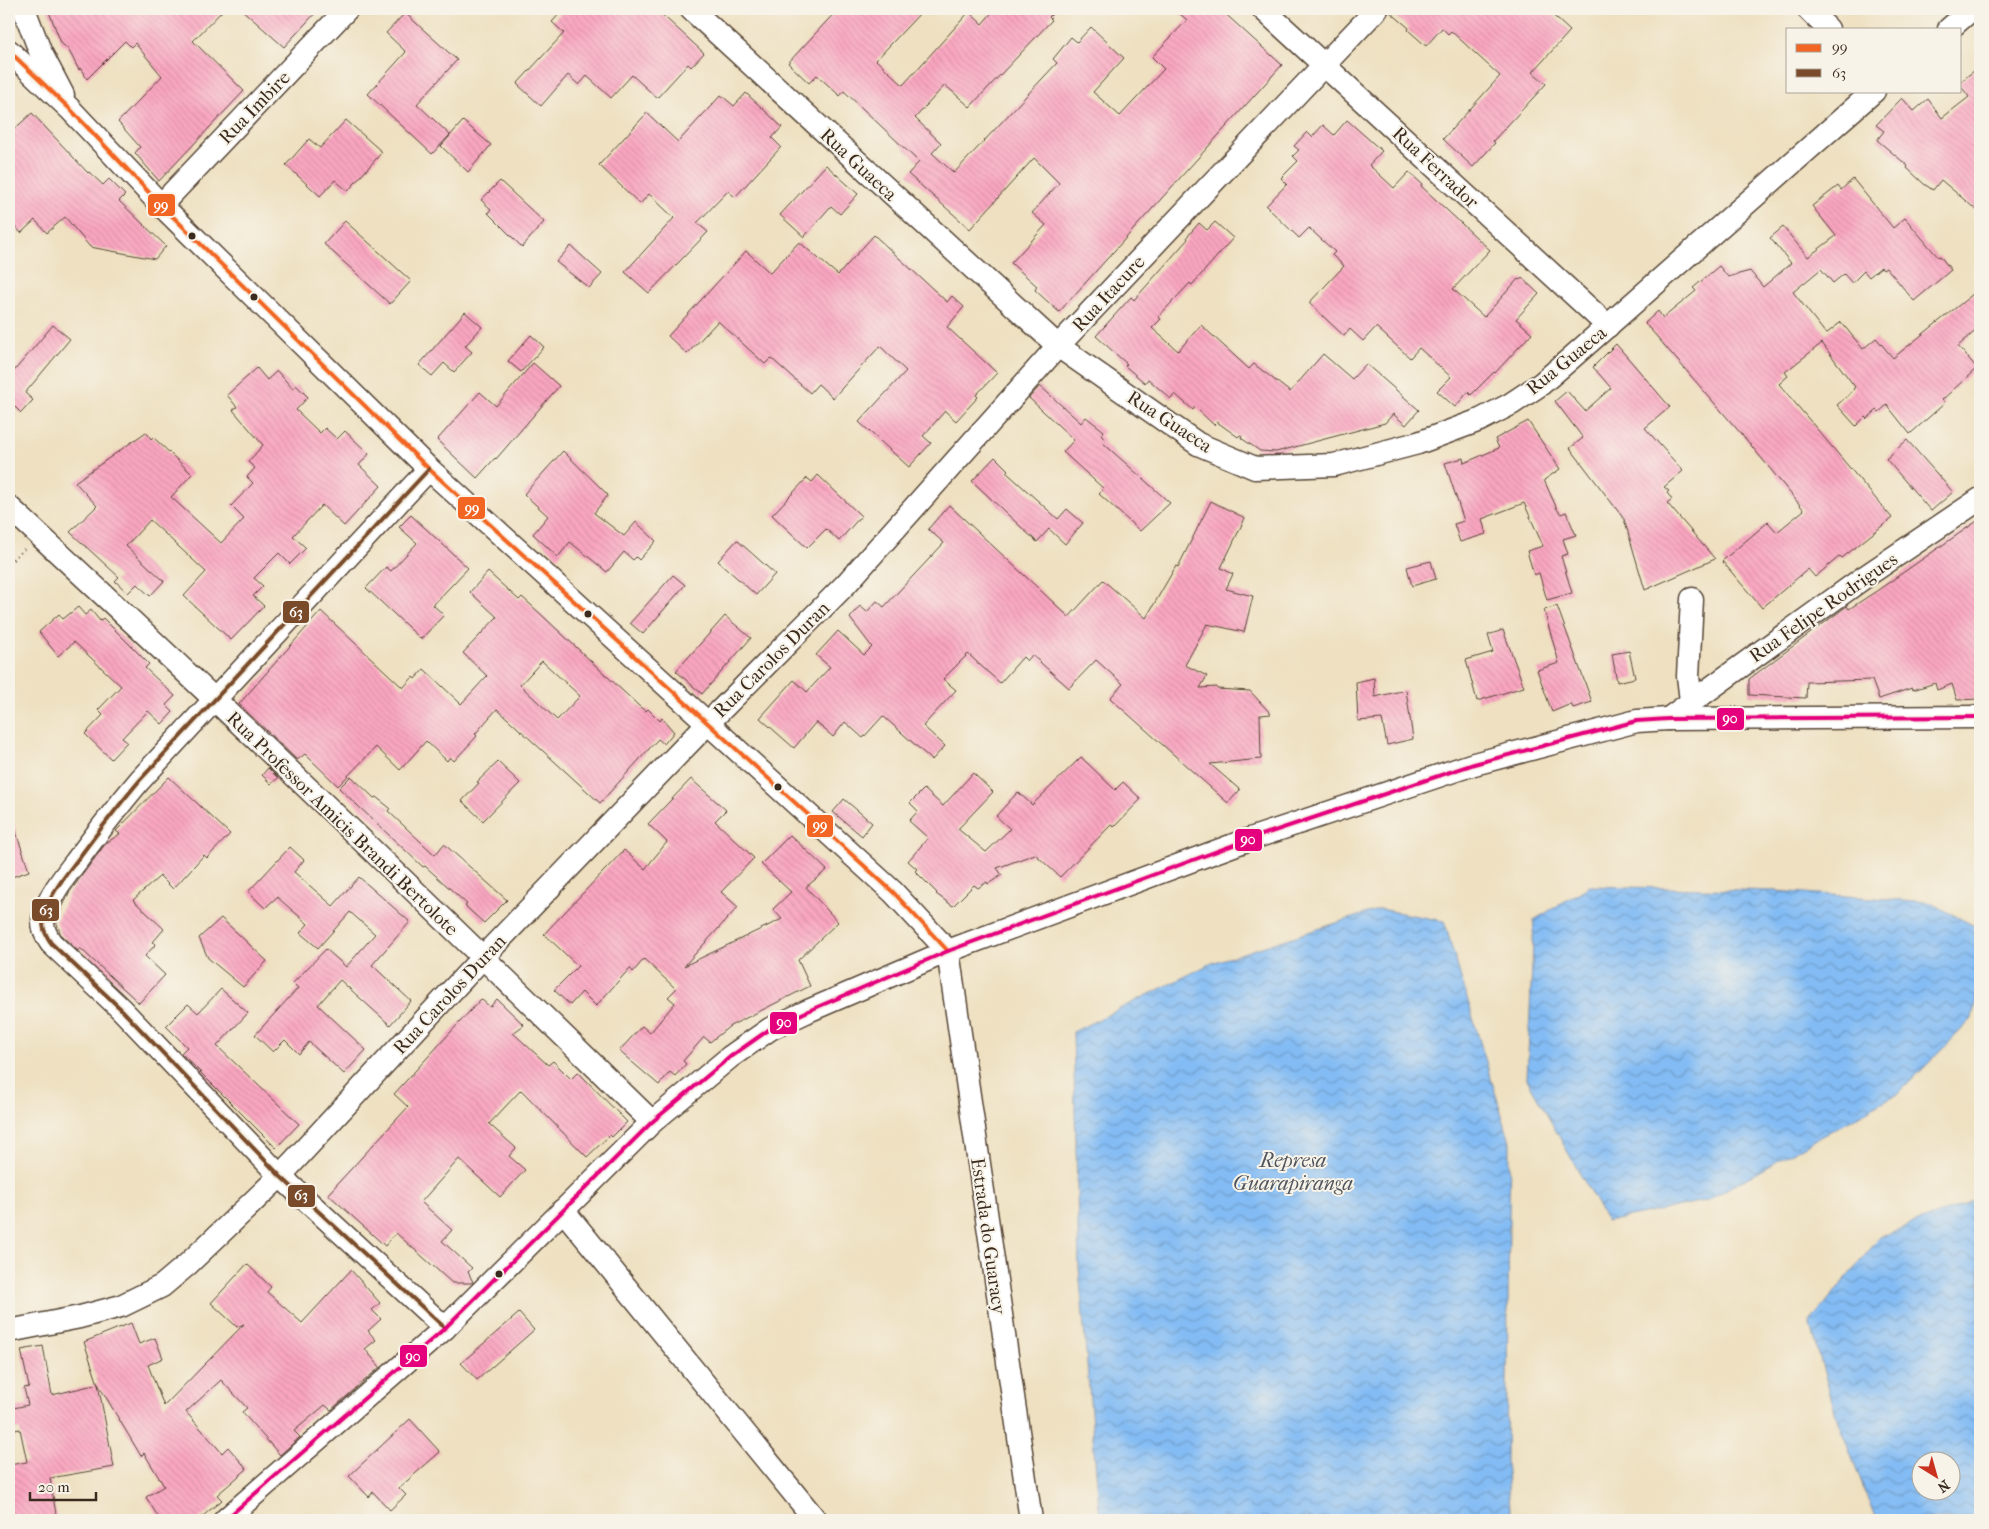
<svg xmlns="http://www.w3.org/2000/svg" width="1989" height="1529" font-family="'IM FELL French Canon',serif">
	<defs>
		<pattern id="water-waves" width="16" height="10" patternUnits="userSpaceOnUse" patternTransform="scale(1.25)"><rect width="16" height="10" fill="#83bcf4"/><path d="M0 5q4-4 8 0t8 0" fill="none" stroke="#6c99c5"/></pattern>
		<pattern id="building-back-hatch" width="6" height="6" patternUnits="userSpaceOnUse" patternTransform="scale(1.25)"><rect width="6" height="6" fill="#faa6c1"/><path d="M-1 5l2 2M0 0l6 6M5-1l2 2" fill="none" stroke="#d78fa5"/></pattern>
	</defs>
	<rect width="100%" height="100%" fill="#f7f3e8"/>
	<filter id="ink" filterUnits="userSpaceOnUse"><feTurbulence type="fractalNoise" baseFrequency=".02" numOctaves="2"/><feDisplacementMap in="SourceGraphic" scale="10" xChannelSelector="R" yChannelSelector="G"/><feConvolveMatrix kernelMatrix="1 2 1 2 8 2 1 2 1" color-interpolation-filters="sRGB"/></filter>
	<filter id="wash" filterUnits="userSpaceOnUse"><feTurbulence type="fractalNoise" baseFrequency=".0096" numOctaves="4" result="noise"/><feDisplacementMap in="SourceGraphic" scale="20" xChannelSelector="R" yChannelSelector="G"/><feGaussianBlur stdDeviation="1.12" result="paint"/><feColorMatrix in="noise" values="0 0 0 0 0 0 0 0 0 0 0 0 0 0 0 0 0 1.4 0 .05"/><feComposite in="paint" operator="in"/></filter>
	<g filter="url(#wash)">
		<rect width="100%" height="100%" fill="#eee0c0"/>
		<g fill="url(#water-waves)" stroke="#5f7389" fill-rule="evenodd">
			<polygon points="1590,886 1776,891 1929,902 1980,929 1980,979 1972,1019 1900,1092 1708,1200 1607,1222 1527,1079 1534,920"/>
			<polygon points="1380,909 1444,921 1510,1142 1506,1461 1511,1520 1100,1520 1079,1268 1073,1032 1212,963"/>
			<path d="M1980 1194V1520H1882L1875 1517 1837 1419 1810 1322 1881 1236 1966 1204ZM1922 1462H1952V1492H1922Z"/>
		</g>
		<g id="blocks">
			<g fill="url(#building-back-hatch)" fill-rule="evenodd">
				<polygon points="48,9 224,9 193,41 244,91 159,181 135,153 140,147 118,122 162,76 135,43 131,47 125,41 87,79 80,68 79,70 68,49 61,43"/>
				<polygon points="241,9 319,9 284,47"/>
				<polygon points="564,9 656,9 704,53 691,67 688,64 657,98 632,75 611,98 587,76 579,85 568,75 541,106 517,84 564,33 552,22"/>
				<polygon points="838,9 924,9 876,60 903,85 969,12 982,24 995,9 1057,9 1049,17 1052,20 970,107 945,85 915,118 941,143 932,153 954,173 1057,63 1053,59 1071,37 1077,42 1091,27 1124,58 1093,92 1120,116 1164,69 1152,57 1187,20 1174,9 1220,9 1282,65 1059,312 1035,290 1037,286 1011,263 1046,225 1032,213 1059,183 1034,158 970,229 908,174 919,162 844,91 840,96 817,75 809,83 788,63"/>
				<polygon points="1390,9 1546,9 1570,31 1533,72 1546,84 1493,141 1495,143 1473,167 1443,139 1500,76 1451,31 1448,34 1442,28 1426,46 1408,30 1409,28 1390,12"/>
				<polygon points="405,13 457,60 417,104 450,135 432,154 368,94 406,52 386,33"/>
				<polygon points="1980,66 1980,213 1941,180 1933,190 1924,184 1907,168 1908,166 1877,140 1884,131 1876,125 1902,98 1914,111 1928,99 1942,118 1969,97 1960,85 1960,82"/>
				<polygon points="746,93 782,127 772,138 781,147 735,197 728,191 697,223 708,232 649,293 625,272 674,218 649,194 640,204 599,165 647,113 678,142 721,95 734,106"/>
				<polygon points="32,113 88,173 89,172 103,185 109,179 125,195 119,201 166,246 155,259 90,247 65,217 47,233 35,220 21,233 9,220 9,134"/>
				<polygon points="346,120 382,152 348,191 335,180 320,196 286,165 309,139 320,148"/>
				<polygon points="1347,120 1382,151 1369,165 1394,188 1409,172 1422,184 1421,186 1490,250 1453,289 1484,317 1518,279 1520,280 1522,278 1539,294 1516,319 1532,333 1495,373 1494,372 1471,395 1468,392 1455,407 1437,391 1451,377 1419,348 1410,358 1376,327 1363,341 1350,329 1344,336 1309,303 1344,266 1332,255 1335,252 1309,228 1299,238 1266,206 1287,184 1281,178 1298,161 1293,156 1299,150 1294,146 1307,132 1312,137 1323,125 1334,135"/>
				<polygon points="463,121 491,145 468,172 441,146"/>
				<polygon points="826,165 858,194 840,214 831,206 804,237 780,215"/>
				<polygon points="1853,179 1893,228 1905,218 1938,257 1940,256 1951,270 1914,301 1886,267 1883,269 1881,267 1869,277 1864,271 1852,283 1844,274 1833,283 1821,269 1793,292 1826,334 1841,322 1863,349 1876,338 1893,358 1973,294 1980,302 1980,327 1958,346 1977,368 1942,400 1945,403 1910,434 1887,405 1879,412 1877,410 1867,419 1865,417 1856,426 1837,405 1854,390 1853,389 1855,387 1822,343 1785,372 1788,376 1779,384 1892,518 1842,558 1840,556 1815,577 1808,569 1762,608 1722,561 1768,522 1777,532 1804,510 1749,443 1645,323 1658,311 1663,318 1696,291 1693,288 1719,266 1728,277 1750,271 1763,287 1791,263 1770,238 1783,227 1808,257 1836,236 1812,206 1838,186 1841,190"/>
				<polygon points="500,181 544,222 522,247 488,213 491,209 481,200"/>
				<polygon points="345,221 411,281 390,304 324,244"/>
				<polygon points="1215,222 1233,238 1192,285 1190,283 1158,317 1161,319 1152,328 1178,351 1201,325 1249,369 1254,364 1290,392 1323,354 1352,379 1366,364 1419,410 1406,425 1393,414 1385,423 1276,452 1260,451 1241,438 1242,436 1240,435 1238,437 1217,422 1214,425 1195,407 1193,410 1175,394 1171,399 1148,379 1145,383 1125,366 1127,364 1096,336 1131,297 1134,300 1188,239 1187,237 1199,223 1207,230"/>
				<polygon points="874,235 947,302 952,296 964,307 947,327 997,373 976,395 978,397 956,421 945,411 923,436 931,443 909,467 859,422 906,371 880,346 833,398 818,384 810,393 771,358 765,364 718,321 687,354 668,336 746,251 770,273 799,242 838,275"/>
				<polygon points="571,246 602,274 589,288 556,262"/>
				<polygon points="465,312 482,327 465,346 472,352 454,372 444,363 432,376 419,365"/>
				<polygon points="53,325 70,339 25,393 33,400 21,413 14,406 9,413 9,377"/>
				<polygon points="531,335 544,347 521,372 508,361"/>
				<polygon points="1616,344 1670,407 1645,428 1683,471 1664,487 1669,491 1667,493 1672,499 1667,503 1715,559 1645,590 1624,519 1570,448 1583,438 1555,401 1567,391 1585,411 1611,388 1593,367"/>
				<polygon points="533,363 559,386 496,459 495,458 477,478 437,440 480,392 496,406"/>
				<polygon points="257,368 267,380 277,371 293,389 296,385 308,397 296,410 320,433 325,428 337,439 345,431 369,454 359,465 381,486 344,526 322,505 293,536 306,548 290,564 279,553 254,578 263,586 253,596 264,606 231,640 184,596 206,572 150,520 126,546 164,581 150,596 137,584 128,593 115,581 119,577 70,532 97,506 75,482 146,432 151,439 153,437 192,474 171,497 221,543 244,519 231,506 253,483 247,477 255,468 248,462 263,445 233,410 237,407 227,395"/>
				<polygon points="1040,386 1081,423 1086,417 1104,431 1101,435 1105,440 1103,443 1170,503 1140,531 1099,494 1104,489 1063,452 1074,440 1029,398"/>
				<polygon points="1528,421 1560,469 1544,480 1557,509 1561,514 1566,512 1576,535 1563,539 1568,554 1561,556 1572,593 1547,600 1539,573 1534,575 1527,551 1543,546 1524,503 1482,519 1486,534 1460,542 1454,524 1464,521 1445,463 1463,458 1464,463 1499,448 1495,439"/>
				<polygon points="1907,440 1953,492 1931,511 1886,459"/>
				<polygon points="563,451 608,495 594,513 624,536 636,522 656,541 639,560 636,557 633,560 624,552 607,572 570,542 558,557 533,534 548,516 524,494"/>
				<polygon points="995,457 1008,470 1006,472 1058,519 1067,509 1083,523 1065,544 1049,529 1037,542 972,481"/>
				<polygon points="818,475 861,516 839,541 826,529 807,548 772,515 807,478 812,482"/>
				<polygon points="1211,501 1245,518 1221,568 1233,574 1226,589 1253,596 1244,632 1207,624 1185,665 1207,676 1200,688 1217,687 1217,689 1250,691 1271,714 1260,715 1261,759 1210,764 1240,790 1228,803 1110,698 1123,684 1096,660 1069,688 1032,655 1027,661 1023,657 1000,683 968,654 943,679 956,690 923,726 945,746 932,760 883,716 863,738 845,722 833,737 816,722 794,748 760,718 794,680 807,692 830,667 816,655 838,631 864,655 872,647 850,618 860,606 867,612 877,601 884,607 944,543 928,529 949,505 1069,617 1103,580 1146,618 1176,566 1178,567"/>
				<polygon points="411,515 468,568 433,605 444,615 421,639 366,588 386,567 391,571 417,543 399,527"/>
				<polygon points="1980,519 1980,699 1957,700 1952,684 1937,690 1935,683 1913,690 1912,688 1879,699 1872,680 1807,682 1806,698 1749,695 1749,679 1847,606 1849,609 1878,590"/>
				<polygon points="737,540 775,574 756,595 718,561"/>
				<polygon points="1431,561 1436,579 1412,586 1407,567"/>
				<path d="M488 572 519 600 522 597 531 605 640 707 646 711 648 709 660 721 662 718 674 732 664 744 658 739 600 803 497 709 475 734 477 736 454 761 450 757 447 761 426 741 400 770 376 747 338 786 305 754 297 760 239 704 321 611 403 688 413 677 415 679 424 669 461 704 487 676 463 653 497 617 470 592ZM542 661 580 696 557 720 520 685Z"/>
				<polygon points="673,575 685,585 643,634 630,623"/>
				<polygon points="1557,606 1592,702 1573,708 1571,704 1552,712 1537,670 1559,663 1544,610"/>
				<polygon points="78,607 85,615 91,610 100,621 103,618 149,664 145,668 175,696 166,705 173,712 162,724 148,711 122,738 127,742 111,759 85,734 103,715 98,710 121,686 74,642 58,656 39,632 59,614 63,619"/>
				<polygon points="725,616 751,638 702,694 676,671"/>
				<polygon points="1503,630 1524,687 1477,701 1466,660 1493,652 1488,635"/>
				<polygon points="1629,651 1635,678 1617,682 1612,654"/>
				<polygon points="1374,678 1375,697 1406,690 1413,739 1387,745 1382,719 1358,721 1356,682"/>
				<polygon points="1081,757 1115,790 1123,782 1141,799 1114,827 1111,825 1060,877 1035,854 997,868 1002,875 988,884 987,882 978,888 974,885 953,906 936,894 937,893 915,871 917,869 908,861 928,838 909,821 918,811 910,803 924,789 943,806 973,773 993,792 958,829 986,852 1010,829 996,816 1018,792 1032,805"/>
				<polygon points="498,762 520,783 483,821 462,801 479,783 477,782"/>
				<polygon points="268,768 278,778 271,784 262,775"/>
				<polygon points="351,776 374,798 376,797 390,808 388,811 435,855 444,844 507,900 484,923 465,906 467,904 425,866 423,867 339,788"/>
				<polygon points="169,777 230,834 207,858 204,855 173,889 160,876 133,900 164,929 153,942 156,944 145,956 165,975 139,1003 80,948 78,951 61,935 56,921 69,893 106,843 120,834 116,831"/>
				<polygon points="691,779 726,810 715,821 754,858 721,892 738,907 684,966 782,919 773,909 791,892 761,864 790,835 827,870 806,887 838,922 798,960 810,986 730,1026 710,1042 704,1037 683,1061 686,1064 675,1076 670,1072 659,1085 619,1051 642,1026 650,1033 675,1003 668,997 676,989 644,959 633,972 630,968 596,1006 582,992 570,1005 554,990 578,966 544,934 624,850 645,869 667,842 648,824"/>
				<polygon points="844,799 872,823 862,836 833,812"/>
				<polygon points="12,820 29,871 9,878 9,821"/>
				<polygon points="290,847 304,860 294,872 333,906 359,877 410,922 372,965 411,1001 390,1025 340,980 318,1005 366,1050 344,1074 309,1042 299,1054 285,1040 273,1052 255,1035 298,988 293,983 326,949 346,967 375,934 350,912 318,948 300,933 308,924 277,897 265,908 248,892"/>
				<polygon points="221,918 267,961 243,987 208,958 199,938"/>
				<polygon points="221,989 248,1013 217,1046 299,1124 276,1148 181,1053 187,1047 166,1026 188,1004 198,1013"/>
				<polygon points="481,999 490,1007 497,999 524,1025 513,1033 548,1065 553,1061 571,1079 578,1072 627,1122 612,1137 610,1135 587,1157 521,1090 489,1124 516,1148 509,1156 525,1170 500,1197 459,1159 421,1202 452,1230 442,1241 472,1268 468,1272 473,1282 471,1283 452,1283 396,1233 385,1246 328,1194 408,1107 394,1094"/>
				<polygon points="247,1264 271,1287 267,1292 302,1323 351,1270 380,1303 372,1310 381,1319 368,1331 376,1340 365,1349 380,1367 331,1410 325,1405 294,1431 300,1437 280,1455 242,1412 247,1408 221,1380 186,1412 222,1453 228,1447 247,1469 217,1495 222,1500 198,1520 160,1520 146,1497 164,1486 144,1453 141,1456 98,1384 114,1467 50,1478 57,1520 9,1520 9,1465 27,1462 20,1429 9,1431 9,1409 28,1405 24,1388 29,1387 21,1350 43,1346 52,1395 98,1384 84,1342 131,1323 139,1344 155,1338 163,1358 148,1365 164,1406 244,1324 237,1327 211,1303"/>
				<polygon points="519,1313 534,1330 477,1380 461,1363"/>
				<polygon points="410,1419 440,1452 399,1488 406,1495 390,1510 373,1492 369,1497 349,1476"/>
			</g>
		</g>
	</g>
	<g filter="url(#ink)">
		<use href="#blocks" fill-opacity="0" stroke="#564536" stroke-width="1"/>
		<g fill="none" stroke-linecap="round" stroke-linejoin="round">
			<g stroke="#564536" stroke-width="25">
				<g id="minor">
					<polyline points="24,9 40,51 63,95"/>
					<polyline points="691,9 1058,346 1198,444 1255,468 1334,465 1418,443 1480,420 1511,404 1541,384 1570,359 1874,91"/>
					<polyline points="1263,9 1608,326"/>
					<polyline points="1808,9 1828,29"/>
					<polyline points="1949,29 1972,9"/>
					<polyline points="9,51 70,109 161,205 429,469 893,892 948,951"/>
					<polyline points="161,205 347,9"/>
					<path d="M429 469 140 780C118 806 98 832 78 859 65 876 50 894 44 915 41 926 45 934 51 943L121 1009 280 1176 445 1328"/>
					<path d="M9 507C227 708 440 915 652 1122"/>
					<polyline points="1691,701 1688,676 1692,599"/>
					<polyline points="1668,719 1866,576 1980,499"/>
					<polyline points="948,951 1031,1520"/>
					<polyline points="563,1210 814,1518"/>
					<polyline points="9,1331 80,1317 121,1306 162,1286 188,1264 280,1176 483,957 707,724 846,584 1058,346 1377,9"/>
					<polyline points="225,1520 445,1328 652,1122 730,1057 770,1029 808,1011 948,951 1247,840 1474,764 1637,721 1668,719 1980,717"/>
				</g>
			</g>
			<polyline stroke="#564536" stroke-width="3" stroke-dasharray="1 4" stroke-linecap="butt" points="9,563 24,549"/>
			<use href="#minor" stroke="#fff" stroke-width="22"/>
			<g stroke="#f7f3e8" stroke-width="8">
				<polyline id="bus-1" points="9,51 70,109 161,205 429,469 893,892 948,951"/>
			</g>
			<g stroke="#f7f3e8" stroke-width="8">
				<path id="bus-2" d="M429 469 140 780C118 806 98 832 78 859 65 876 50 894 44 915 41 926 45 934 51 943L121 1009 280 1176 445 1328"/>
			</g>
			<g stroke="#f7f3e8" stroke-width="8">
				<polyline id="bus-3" points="225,1520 445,1328 652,1122 730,1057 770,1029 808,1011 948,951 1247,840 1474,764 1637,721 1668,719 1980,717"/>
			</g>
			<use href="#bus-1" stroke="#f26522" stroke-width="4"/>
			<use href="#bus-2" stroke="#7a4b2a" stroke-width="4"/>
			<use href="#bus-3" stroke="#e5007d" stroke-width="4"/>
		</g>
	</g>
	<g fill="#3b2a1e" stroke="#f7f3e8" stroke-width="2">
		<circle cx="192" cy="236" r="4.5"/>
		<circle cx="254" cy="297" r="4.5"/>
		<circle cx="588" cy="614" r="4.5"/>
		<circle cx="778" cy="787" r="4.5"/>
		<circle cx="499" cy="1274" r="4.5"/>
	</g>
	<g text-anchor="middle" stroke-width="4" stroke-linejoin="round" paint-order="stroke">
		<g font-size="19" fill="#3b2a1e" stroke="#f7f3e8">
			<text transform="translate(254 107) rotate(-46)" y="7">Rua Imbire</text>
			<text transform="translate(859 164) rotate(43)" y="7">Rua Guaeca</text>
			<text transform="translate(1436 167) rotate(43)" y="7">Rua Ferrador</text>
			<text transform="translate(1108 293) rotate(-47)" y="7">Rua Itacure</text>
			<text transform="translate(1566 360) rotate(-39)" y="7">Rua Guaeca</text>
			<text transform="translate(1170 421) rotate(33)" y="7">Rua Guaeca</text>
			<text transform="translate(1823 607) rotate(-35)" y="7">Rua Felipe Rodrigues</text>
			<text transform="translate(771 659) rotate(-45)" y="7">Rua Carolos Duran</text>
			<text transform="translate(343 823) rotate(44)" y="7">Rua Professor Amicis Brandi Bertolote</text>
			<text transform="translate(449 994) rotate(-47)" y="7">Rua Carolos Duran</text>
			<text transform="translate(989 1236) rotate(82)" y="7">Estrada do Guaracy</text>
		</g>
		<g font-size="20" font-style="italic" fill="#51565e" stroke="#f7f3e8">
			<text x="1293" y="1167">Represa<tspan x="1293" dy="23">Guarapiranga</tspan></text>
		</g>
	</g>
	<g stroke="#f7f3e8" stroke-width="2">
		<rect x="147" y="193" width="29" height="24" rx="5" fill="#f26522"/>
		<rect x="457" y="496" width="29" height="24" rx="5" fill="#f26522"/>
		<rect x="282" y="600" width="28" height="24" rx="5" fill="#7a4b2a"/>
		<rect x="1716" y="707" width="29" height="24" rx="5" fill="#e5007d"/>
		<rect x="806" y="814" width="28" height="24" rx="5" fill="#f26522"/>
		<rect x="1234" y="828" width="29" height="24" rx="5" fill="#e5007d"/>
		<rect x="31" y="898" width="29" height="24" rx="5" fill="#7a4b2a"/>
		<rect x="769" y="1011" width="29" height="24" rx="5" fill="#e5007d"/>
		<rect x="287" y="1184" width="29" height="24" rx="5" fill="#7a4b2a"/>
		<rect x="399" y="1344" width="29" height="24" rx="5" fill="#e5007d"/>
	</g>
	<g font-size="14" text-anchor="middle" font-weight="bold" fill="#fff">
		<text x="161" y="210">99</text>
		<text x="472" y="513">99</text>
		<text x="296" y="617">63</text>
		<text x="1730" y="723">90</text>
		<text x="820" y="830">99</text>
		<text x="1248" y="844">90</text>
		<text x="46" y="915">63</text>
		<text x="784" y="1027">90</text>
		<text x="301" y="1200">63</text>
		<text x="413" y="1361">90</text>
	</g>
	<rect width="1989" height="1529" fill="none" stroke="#f7f3e8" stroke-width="30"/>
	<rect x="1786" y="28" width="175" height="65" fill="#f7f3e8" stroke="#aca397"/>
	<rect x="1796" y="44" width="25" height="8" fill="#f26522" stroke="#aca397"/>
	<text x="1832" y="52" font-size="15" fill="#3b2a1e">99</text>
	<rect x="1796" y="69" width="25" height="8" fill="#7a4b2a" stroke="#aca397"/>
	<text x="1832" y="78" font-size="15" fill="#3b2a1e">63</text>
	<g transform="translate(1936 1476) rotate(143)"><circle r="24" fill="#f7f3e8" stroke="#aca397"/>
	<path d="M0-4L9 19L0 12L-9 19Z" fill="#c8321e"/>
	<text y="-8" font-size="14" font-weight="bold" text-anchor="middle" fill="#3b2a1e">N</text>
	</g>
	<path d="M30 1492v8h66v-8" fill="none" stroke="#3b2a1e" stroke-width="2.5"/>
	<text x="38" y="1492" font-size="15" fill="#3b2a1e" stroke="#f7f3e8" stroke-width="4" paint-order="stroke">20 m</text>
</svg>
